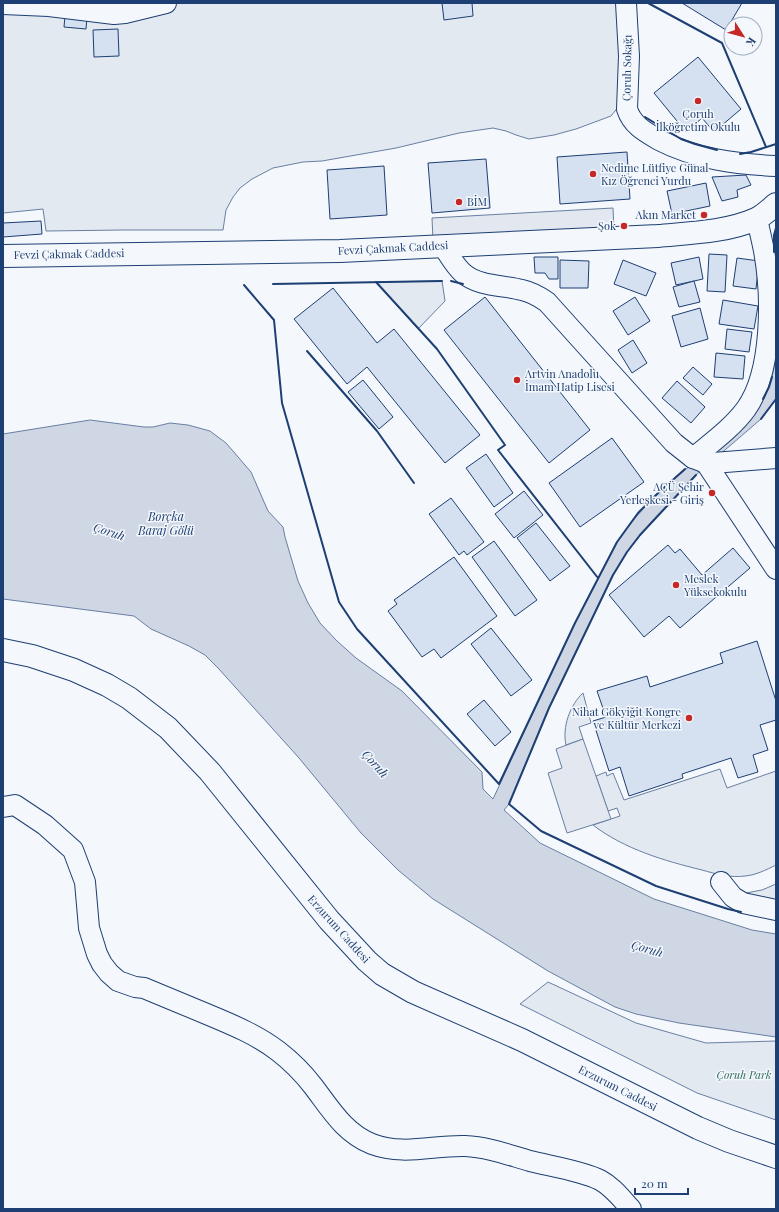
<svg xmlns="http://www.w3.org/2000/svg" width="779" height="1212" font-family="'Playfair Display',serif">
	<rect width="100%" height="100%" fill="#f4f7fb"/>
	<g fill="#e3e9f0" stroke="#687fa3">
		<polygon points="3,3 617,3 624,85 619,106 611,116 576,129 554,135 529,139 516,135 506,131 493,128 459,133 396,148 322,161 303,162 273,168 252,179 240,188 233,197 226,210 223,230 123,230 46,231 43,209 3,213"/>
		<polygon points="442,281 445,301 418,329 376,282"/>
		<path d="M583 693 591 723 579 727 583 739 566 745C562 727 570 705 583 693Z"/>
		<path d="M720 769 727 788 776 771V865C766 870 756 875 745 876 731 878 716 874 702 870 665 861 624 849 593 825L620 816 617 808 608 811 596 776 606 772 607 776 613 773 624 800Z"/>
		<polygon points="776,884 776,904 753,897 746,893 762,890"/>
		<polygon points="548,982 636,1023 706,1043 776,1041 776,1120 697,1093 520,1004"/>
	</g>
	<g fill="#e3e8f0" stroke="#687fa3">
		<polygon points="613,208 614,230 433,240 432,218"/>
		<polygon points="583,739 611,819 567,833 548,773 562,768 556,749"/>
	</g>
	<path fill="#cfd7e4" stroke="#687fa3" d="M776 228V399L761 419 696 475 652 521 627 552 613 575 549 708 509 804 504 810 540 843 654 899 752 930 776 934V1037L679 1023 636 1014 615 1007 548 971 433 899 398 870 361 833 299 758 218 668 205 655 189 646 151 629 134 616 3 599V434L90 420 144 427H153L170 423 188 425 210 431 226 443 251 472 268 511 283 527 285 537 298 581 308 603 320 623 337 641 356 658 402 691 482 772 483 789 493 799 575 623 617 542C640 508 665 486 696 461 716 443 736 426 757 409 766 394 770 385 774 368V245Z"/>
	<g fill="#d5e0f0" stroke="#1d3f73">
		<polygon points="442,3 472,3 473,16 444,20"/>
		<polygon points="682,3 742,3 726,30"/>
		<polygon points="65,16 87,18 86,29 64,27"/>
		<polygon points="118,29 119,56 94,57 93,30"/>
		<polygon points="698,57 741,109 714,132 702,118 686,132 654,93"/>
		<polygon points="627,152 630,199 560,204 557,157"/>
		<polygon points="486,159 490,208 432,213 428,163"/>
		<polygon points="384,166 387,215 330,219 327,170"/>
		<polygon points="746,175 751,185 737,190 738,197 722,201 712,177"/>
		<polygon points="706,183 710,206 672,214 667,191"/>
		<polygon points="41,221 42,234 3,237 3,223"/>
		<polygon points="709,254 727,255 725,292 707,291"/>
		<polygon points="534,257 558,257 558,279 549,279 545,273 535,273"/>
		<polygon points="699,257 703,279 676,285 671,263"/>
		<polygon points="737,258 759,261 756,289 733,286"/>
		<polygon points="560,260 589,261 588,288 560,288"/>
		<polygon points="623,260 656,273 646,296 614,284"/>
		<polygon points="694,281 700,302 679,307 673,287"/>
		<polygon points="333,288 377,343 394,329 480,435 445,463 367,367 347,384 294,319"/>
		<polygon points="485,297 590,430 549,463 444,330"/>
		<polygon points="635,297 650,321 628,335 613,311"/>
		<polygon points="723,300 758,306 754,329 719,324"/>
		<polygon points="700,308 708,339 681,347 672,316"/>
		<polygon points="727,329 752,332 749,352 725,349"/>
		<polygon points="633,340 647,363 632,373 618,350"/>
		<polygon points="716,353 745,356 743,379 714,377"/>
		<polygon points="693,367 712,384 703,395 683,378"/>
		<polygon points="363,380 393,417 379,429 348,392"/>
		<polygon points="677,381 705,407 691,423 662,398"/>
		<polygon points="612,438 644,482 580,527 549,483"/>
		<polygon points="486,454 513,493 494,507 466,468"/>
		<polygon points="524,491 543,515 514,538 495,514"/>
		<polygon points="451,498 484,542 467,555 464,551 459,555 429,514"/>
		<polygon points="536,523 570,566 550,581 517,538"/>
		<polygon points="494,541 537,600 515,616 472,557"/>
		<polygon points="668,545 675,553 680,549 702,575 733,548 750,568 680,628 669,616 644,637 609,595"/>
		<polygon points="454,557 497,616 441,658 434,649 422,657 388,611 397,604 394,600"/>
		<polygon points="491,628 532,680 511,696 471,644"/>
		<polygon points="757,641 776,701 776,720 760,725 768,750 753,755 758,772 738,778 731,758 682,774 683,778 629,796 620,767 609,771 593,721 606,717 597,691 647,676 650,687 723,663 720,653"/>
		<polygon points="484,700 511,732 495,746 467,714"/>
	</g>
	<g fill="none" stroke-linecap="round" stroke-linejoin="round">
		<g stroke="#1d3f73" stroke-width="22">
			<g id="minor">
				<path d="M626 3 629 56 627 109C632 125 645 132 659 140 696 159 735 164 776 166"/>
				<polyline points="3,4 49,6 114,14 125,13 166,3"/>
				<path d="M443 246C449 255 455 266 463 273 479 287 504 285 522 290 531 292 540 297 547 302L674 443 693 458 706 463H713L776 458"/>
				<path d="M693 458C711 443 732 428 746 409 773 371 772 295 764 251 762 240 759 229 757 219"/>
				<polyline points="706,463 776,569"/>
				<path d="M3 807 15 805 45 825 73 850 85 882 89 928 97 954 102 964 109 973 118 981 135 987 144 988C166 997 187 1006 209 1015 233 1025 257 1035 278 1051 291 1061 303 1073 313 1086 330 1108 344 1133 372 1144 404 1156 433 1145 465 1146 488 1147 509 1155 530 1161 550 1166 583 1171 600 1180 613 1187 621 1198 631 1209"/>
				<polyline points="721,882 733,897 743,903 776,910"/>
			</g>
		</g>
		<g stroke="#1d3f73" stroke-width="24">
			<g id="major">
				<path d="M3 256 340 251 658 236C689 233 727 232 756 219 763 216 770 209 776 204"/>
				<polyline points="3,650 32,656 74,670 107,685 129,698 168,728 210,772 329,920 367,961 382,974 413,992 522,1040 698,1128 729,1141 776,1157"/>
			</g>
		</g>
		<use href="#minor" stroke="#f4f7fb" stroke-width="20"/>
		<use href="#major" stroke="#f4f7fb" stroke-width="22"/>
		<g stroke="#1d3f73" stroke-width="2">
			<polyline points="648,3 722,43 766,147"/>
			<polyline points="645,117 681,139 695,144 717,150"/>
			<polyline points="740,154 751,152 776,144"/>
			<polyline points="774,252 774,235 776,228"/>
			<polyline points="451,281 463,284"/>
			<polyline points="376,282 437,349 505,445 498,450 598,578"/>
			<polyline points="273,284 442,281"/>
			<polyline points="244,285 274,320 282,403 339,602 357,629 499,784 575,623 617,542 638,513 657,494 685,469"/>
			<polyline points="307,351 377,431 414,483"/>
			<polyline points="763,399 769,387 772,377"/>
			<polyline points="761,419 776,399"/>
			<polyline points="696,475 640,535 627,552 613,575 549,708 509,804 541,831 656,886 728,909 741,912"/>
		</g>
	</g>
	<g fill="#c62828" stroke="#f4f7fb" stroke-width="1.5">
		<circle cx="698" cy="101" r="4"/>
		<circle cx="593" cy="174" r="4"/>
		<circle cx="459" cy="202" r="4"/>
		<circle cx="704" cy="215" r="4"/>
		<circle cx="624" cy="226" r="4"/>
		<circle cx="517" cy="380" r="4"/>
		<circle cx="712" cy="493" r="4"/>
		<circle cx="676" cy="585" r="4"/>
		<circle cx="689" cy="718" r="4"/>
	</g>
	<g text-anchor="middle" stroke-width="3" stroke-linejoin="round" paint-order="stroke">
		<g font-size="11" fill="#1d3f73" stroke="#f4f7fb">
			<text transform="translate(627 68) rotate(-89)" y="4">Çoruh Sokağı</text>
			<text transform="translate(393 248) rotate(-3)" y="4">Fevzi Çakmak Caddesi</text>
			<text transform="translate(69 254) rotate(-1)" y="4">Fevzi Çakmak Caddesi</text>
			<text transform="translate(339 929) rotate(48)" y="4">Erzurum Caddesi</text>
			<text transform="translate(618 1088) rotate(27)" y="4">Erzurum Caddesi</text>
		</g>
		<g font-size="11" fill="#1d3f73" stroke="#f4f7fb" text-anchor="start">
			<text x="698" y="118" text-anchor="middle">Çoruh<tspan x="698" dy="13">İlköğretim Okulu</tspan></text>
			<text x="601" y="172">Nedime Lütfiye Günal<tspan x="601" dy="13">Kız Öğrenci Yurdu</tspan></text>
			<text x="467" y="206">BİM</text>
			<text x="696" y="219" text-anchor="end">Akın Market</text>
			<text x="616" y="230" text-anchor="end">Şok</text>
			<text x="525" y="378">Artvin Anadolu<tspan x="525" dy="13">İmam Hatip Lisesi</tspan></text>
			<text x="704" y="491" text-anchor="end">AÇÜ Şehir<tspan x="704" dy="13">Yerleşkesi - Giriş</tspan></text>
			<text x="684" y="583">Meslek<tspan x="684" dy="13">Yüksekokulu</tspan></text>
			<text x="681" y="716" text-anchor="end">Nihat Gökyiğit Kongre<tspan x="681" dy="13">ve Kültür Merkezi</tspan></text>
		</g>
		<g font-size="11" font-style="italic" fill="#2c6c60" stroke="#f4f7fb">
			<text x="744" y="1079">Çoruh Park</text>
		</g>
		<g font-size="12" font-style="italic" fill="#1d3f73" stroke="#f4f7fb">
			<text x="166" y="521">Borçka<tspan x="166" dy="14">Baraj Gölü</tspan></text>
			<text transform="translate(109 532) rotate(18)" y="4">Çoruh</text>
			<text transform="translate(375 764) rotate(48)" y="4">Çoruh</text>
			<text transform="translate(647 949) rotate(16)" y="4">Çoruh</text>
		</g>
	</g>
	<rect width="779" height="1212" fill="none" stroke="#1d3f73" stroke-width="8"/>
	<g transform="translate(743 36) rotate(126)"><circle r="19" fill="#f4f7fb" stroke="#9eadc5"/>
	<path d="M0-3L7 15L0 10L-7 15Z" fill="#c62828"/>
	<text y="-6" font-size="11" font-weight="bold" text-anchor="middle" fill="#1d3f73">K</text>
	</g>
	<path d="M635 1188v6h53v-6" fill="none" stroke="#1d3f73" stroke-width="2"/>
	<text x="641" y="1188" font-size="12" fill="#1d3f73" stroke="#f4f7fb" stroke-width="3" paint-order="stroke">20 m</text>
</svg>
